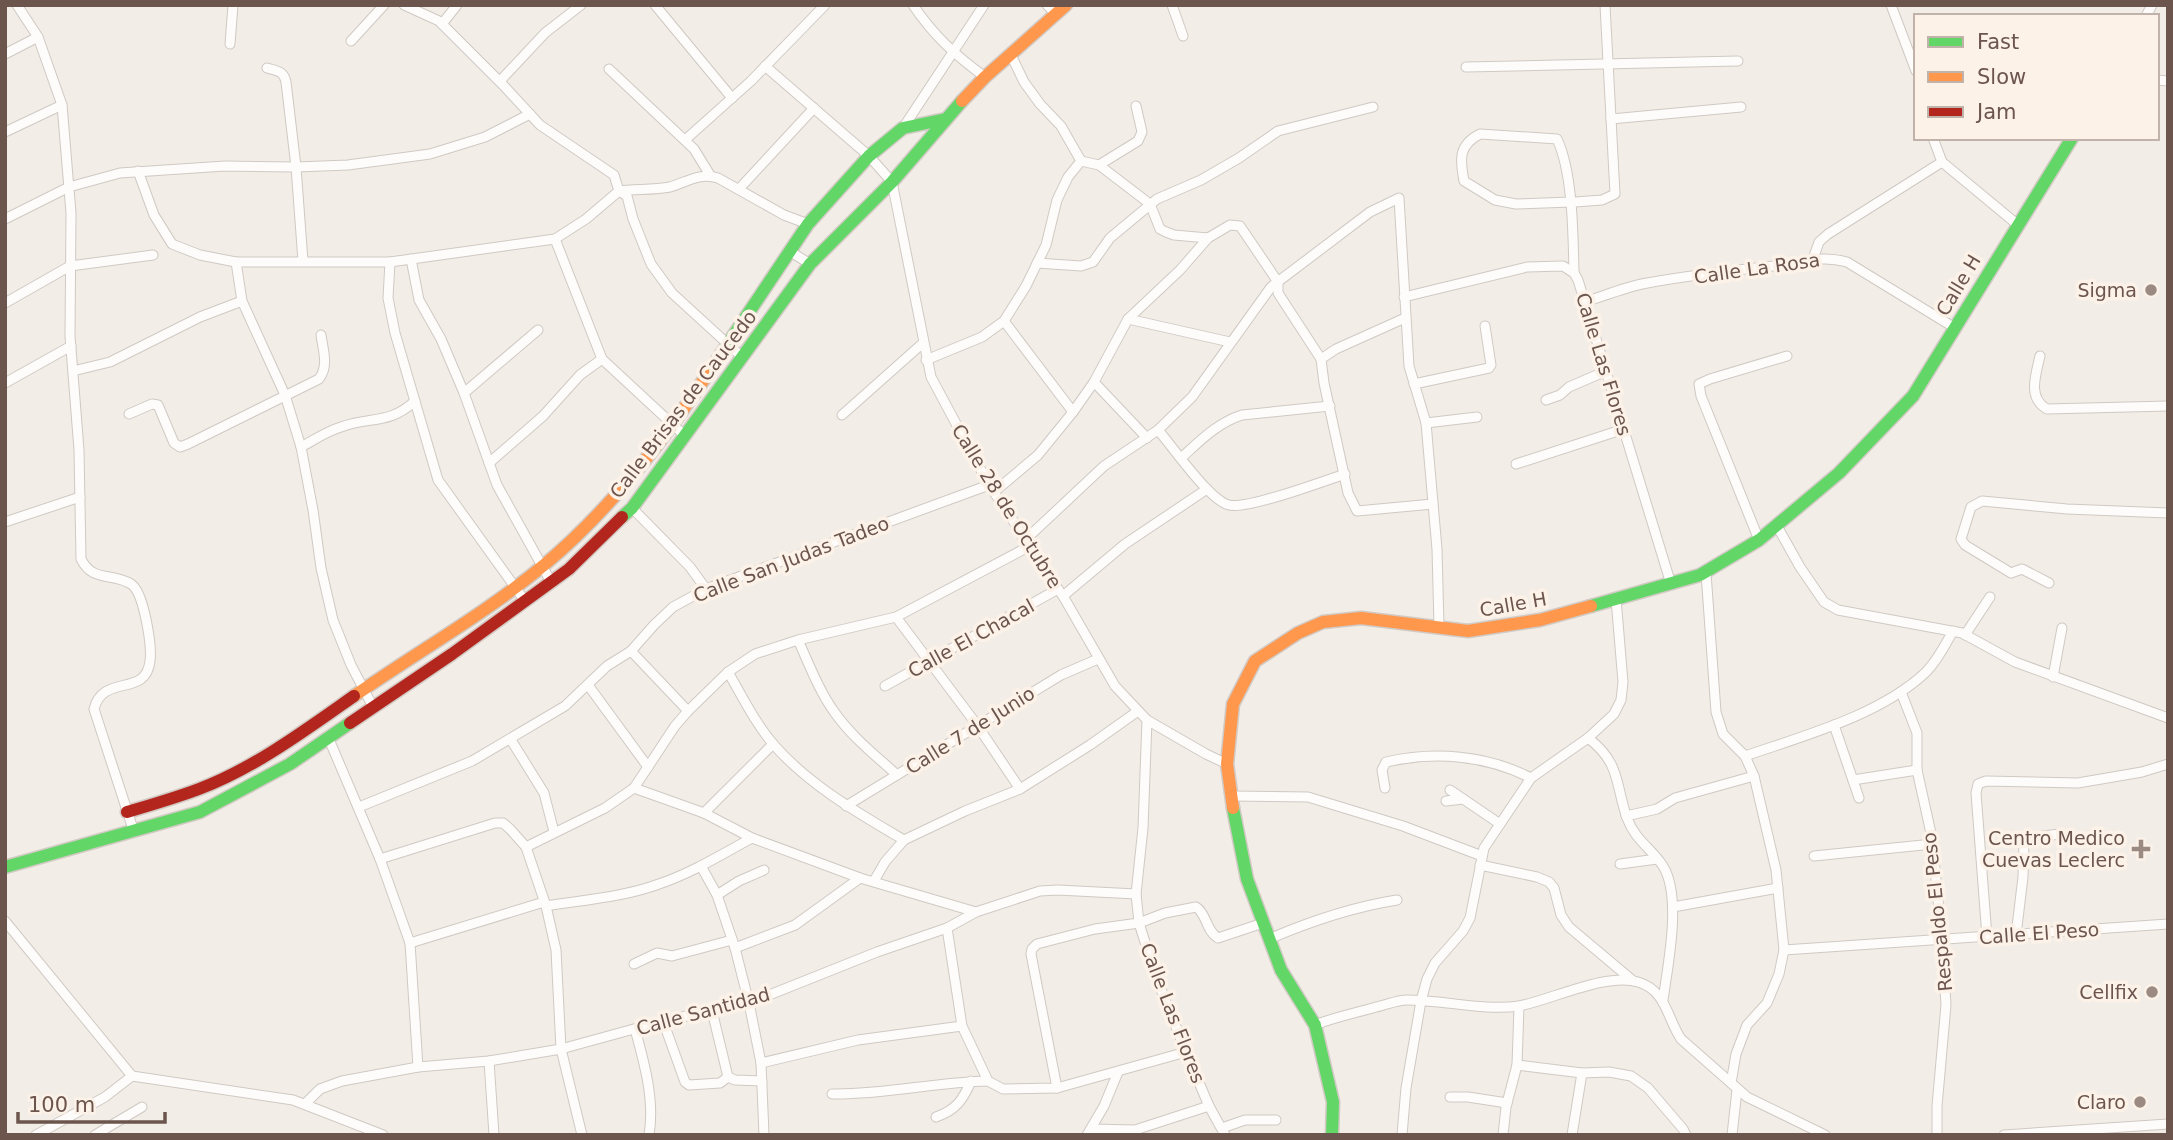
<svg xmlns="http://www.w3.org/2000/svg" width="2173" height="1140" font-family="'DejaVu Sans',sans-serif">
	<rect width="100%" height="100%" fill="#f3ede7"/>
	<g fill="none" stroke-linecap="round" stroke-linejoin="round">
		<g stroke="#d0c9c3" stroke-width="11">
			<g id="street">
				<path d="M17 5 38 37 62 105 71 213 70 336 79 450 81 559C93 583 112 572 131 584 144 592 152 646 150 661 146 698 103 673 94 709L134 832"/>
				<path d="M404 5 439 21 503 85 540 125 614 175 619 191C635 189 654 190 670 187 687 182 700 172 718 178L784 215 808 224"/>
				<polyline points="655,5 732,98"/>
				<path d="M913 5C934 36 955 55 985 77"/>
				<polyline points="1047,5 1056,14"/>
				<polyline points="1172,5 1183,36"/>
				<polyline points="1891,5 1916,71"/>
				<polyline points="2146,16 2152,5"/>
				<polyline points="442,24 457,5"/>
				<polyline points="351,41 384,5"/>
				<polyline points="230,44 233,5"/>
				<polyline points="5,54 38,37"/>
				<polyline points="765,66 869,156 892,182 931,377 989,485 1011,517 1028,547 1063,596 1115,686 1147,720 1206,754 1227,764"/>
				<polyline points="1466,67 1738,61"/>
				<path d="M267 68C277 71 284 71 286 82L296 167 303 261"/>
				<polyline points="609,69 694,149 710,175"/>
				<polyline points="2157,80 2168,81"/>
				<polyline points="500,81 545,33 581,5"/>
				<polyline points="1611,119 1741,107"/>
				<polyline points="903,128 984,5"/>
				<polyline points="5,132 62,105"/>
				<polyline points="1933,138 1942,162 2018,225"/>
				<polyline points="685,140 751,81 825,5"/>
				<polyline points="1081,161 1099,165 1150,204 1160,229 1166,232 1174,235 1208,238 1230,225 1240,226 1278,282 1278,293 1321,359"/>
				<polyline points="1099,165 1138,141 1142,132 1136,106"/>
				<polyline points="138,171 154,215 172,244 200,255 236,262 390,262"/>
				<polyline points="739,189 814,108"/>
				<polyline points="5,219 69,187 120,173 225,166 296,167 348,165 430,154 485,137 530,114"/>
				<polyline points="555,239 602,359 684,435"/>
				<polyline points="791,252 810,264"/>
				<polyline points="411,259 419,300 441,339 464,393 497,485 551,582"/>
				<polyline points="1813,259 1819,242 1828,234 1942,162"/>
				<polyline points="236,262 242,301 285,395 301,447 313,510 321,568 333,620 351,665 373,707"/>
				<polyline points="1037,263 1081,266 1093,262 1110,238 1157,199 1201,180 1239,158 1278,131 1373,107"/>
				<path d="M1574 273C1573 234 1573 173 1557 139L1480 134C1458 145 1460 160 1464 181L1495 200 1516 204 1571 202H1575L1602 200 1615 194 1605 5"/>
				<polyline points="1404,297 1527,267 1563,266 1574,273 1578,280 1671,584"/>
				<path d="M1585 302C1604 296 1623 288 1642 284 1689 275 1736 270 1783 265 1809 262 1820 255 1847 262L1955 328"/>
				<polyline points="5,303 70,266 153,255"/>
				<polyline points="1405,318 1336,349 1321,359 1324,383 1348,493 1357,511 1433,504"/>
				<polyline points="1128,319 1230,342"/>
				<polyline points="1004,321 1073,412"/>
				<path d="M2040 356C2036 374 2027 398 2047 409L2168 406"/>
				<polyline points="926,360 982,337 1004,321 1026,286 1046,245 1057,200 1068,177 1081,161 1061,126 1040,104 1024,82 1011,55"/>
				<polyline points="73,371 110,362 200,317 242,301"/>
				<polyline points="1094,382 1147,438"/>
				<polyline points="5,383 71,346"/>
				<polyline points="1414,384 1489,368 1491,365 1485,326"/>
				<polyline points="464,393 538,330"/>
				<polyline points="1546,400 1560,395 1569,387 1606,371"/>
				<path d="M129 414 152 404 158 405 174 443 180 447 188 444 319 379C329 366 323 350 321 335"/>
				<polyline points="842,415 923,343"/>
				<polyline points="1426,423 1477,417"/>
				<path d="M1158 430C1173 447 1209 500 1229 505 1247 510 1324 481 1345 474"/>
				<path d="M301 447C314 440 327 431 341 427 371 416 389 425 415 401"/>
				<path d="M1181 458C1200 441 1217 423 1242 415L1330 406"/>
				<polyline points="489,463 543,416 580,375 602,359"/>
				<polyline points="1516,464 1624,429"/>
				<polyline points="994,492 1038,455 1073,412 1094,382 1128,319 1180,270 1208,238"/>
				<polyline points="632,508 690,567 706,589"/>
				<polyline points="5,522 80,497"/>
				<polyline points="1777,526 1800,567 1824,602 1838,610 1962,633 2015,662 2168,718"/>
				<polyline points="1759,540 1701,396 1699,384 1710,379 1787,356"/>
				<polyline points="1024,541 1104,466 1158,430 1192,397 1271,287 1370,212 1399,198 1409,366 1426,423 1437,549 1439,626"/>
				<polyline points="1706,573 1716,712 1723,734 1745,756 1754,776 1776,870 1784,950 1779,974 1767,1003 1747,1025 1736,1054 1731,1083"/>
				<polyline points="2049,583 2022,569 2011,573 1965,545 1961,539 1971,507 1982,501 2067,509 2168,513"/>
				<polyline points="1063,596 1125,544 1207,489"/>
				<polyline points="525,601 438,480 395,333 388,298 390,262 555,239 586,219 619,191 627,196 633,219 651,264 672,293 742,357"/>
				<polyline points="896,617 977,725 1020,789"/>
				<polyline points="1965,635 1990,597"/>
				<path d="M798 640C809 664 819 691 835 713 852 737 875 755 897 775"/>
				<polyline points="631,651 688,711"/>
				<path d="M728 672C742 696 755 723 774 745 809 785 858 813 904 840"/>
				<polyline points="2053,677 2062,628"/>
				<polyline points="588,685 648,767"/>
				<polyline points="885,686 1058,589"/>
				<polyline points="1901,692 1917,733 1917,770 1932,838 1942,941 1946,1005 1937,1106 1937,1135"/>
				<polyline points="1147,720 1143,828 1136,894 1139,923 1156,977 1186,1052 1209,1106 1225,1135"/>
				<polyline points="1834,725 1859,798"/>
				<polyline points="328,737 380,859 410,943 418,1067"/>
				<path d="M1588 738C1621 763 1615 784 1627 818 1635 840 1651 848 1663 866 1682 897 1668 964 1663 1000"/>
				<polyline points="511,740 544,793 554,832"/>
				<path d="M1745 756C1803 736 1881 715 1926 672 1938 660 1945 645 1953 631"/>
				<polyline points="1853,780 1917,770"/>
				<polyline points="634,788 704,813 752,838 860,878 976,912"/>
				<path d="M1385 788 1382 770 1386 762C1435 751 1486 755 1531 778"/>
				<polyline points="1450,790 1500,824"/>
				<polyline points="1232,796 1308,797 1403,826 1482,856"/>
				<polyline points="1446,801 1463,799"/>
				<polyline points="846,806 1061,675 1098,659"/>
				<polyline points="359,807 472,761 565,706 607,666 631,651 654,625 673,607 706,589 989,485"/>
				<polyline points="704,813 773,744"/>
				<polyline points="1626,816 1657,809 1675,798 1754,776"/>
				<polyline points="526,847 605,808 634,788 675,726 688,711 728,672 755,654 798,640 896,617 1028,547"/>
				<polyline points="1814,856 1933,844"/>
				<polyline points="380,859 495,823 503,823 510,829 526,847 546,906 556,950 561,1049 582,1135"/>
				<polyline points="1620,864 1657,859"/>
				<polyline points="1480,865 1537,877 1549,882 1554,888 1561,915 1569,927 1632,980"/>
				<polyline points="701,866 717,895 735,948 749,1003 761,1063 764,1135"/>
				<polyline points="874,881 885,862 904,840 965,811 1020,789 1090,745 1138,711"/>
				<polyline points="717,895 739,881 764,870"/>
				<path d="M546 906C583 900 624 897 659 884 692 873 722 854 752 838"/>
				<polyline points="1673,907 1778,888"/>
				<polyline points="5,921 132,1076"/>
				<polyline points="947,928 962,1026 988,1081 1003,1089 1057,1088 1186,1052"/>
				<polyline points="2016,935 2023,877 2024,841 2027,838 2060,834"/>
				<polyline points="1987,937 1976,793 1978,784 1986,781 2078,783 2142,772 2168,764"/>
				<path d="M1269 939C1311 921 1352 907 1397 900"/>
				<polyline points="410,943 544,902"/>
				<polyline points="735,948 795,925 860,878"/>
				<polyline points="1784,950 2168,924"/>
				<polyline points="634,964 657,953 672,956 732,940"/>
				<polyline points="712,1011 728,1077"/>
				<polyline points="663,1021 685,1082 689,1085 720,1083 728,1077"/>
				<path d="M1315 1025C1335 1017 1356 1013 1376 1007 1386 1005 1397 1000 1407 1000 1443 1000 1484 1011 1519 1006 1551 1000 1607 972 1638 982 1666 990 1667 1018 1681 1039L1747 1097 1825 1135"/>
				<path d="M635 1029C644 1062 655 1100 649 1135"/>
				<polyline points="489,1061 494,1135"/>
				<polyline points="761,1063 858,1040 962,1026"/>
				<polyline points="1517,1065 1582,1073 1609,1072 1631,1076 1648,1088 1683,1129 1686,1135"/>
				<polyline points="132,1076 293,1100 383,1135"/>
				<polyline points="728,1077 735,1080 762,1081"/>
				<path d="M1057 1088 1031 954 1032 949 1037 944 1095 929 1139 923 1165 913 1196 907C1207 914 1206 931 1218 938L1263 923"/>
				<path d="M832 1094C884 1095 935 1082 988 1081"/>
				<polyline points="1450,1097 1468,1097 1507,1103"/>
				<polyline points="305,1104 320,1089 342,1081 418,1067 489,1061 561,1049 663,1021 749,1003 877,952 947,928 976,912 1040,891 1058,890 1136,894"/>
				<path d="M936 1117C956 1110 963 1100 971 1081"/>
				<polyline points="1222,1128 1245,1120 1276,1120"/>
				<polyline points="1091,1129 1135,1130 1209,1106"/>
				<polyline points="36,1135 105,1097 132,1076"/>
				<polyline points="95,1135 142,1107"/>
				<polyline points="1087,1135 1104,1106 1118,1072"/>
				<polyline points="1402,1135 1406,1088 1421,1001 1427,979 1435,963 1463,931 1470,918 1484,848 1531,778 1588,738 1614,714 1621,700 1623,682 1616,599"/>
				<polyline points="1503,1135 1506,1107 1517,1065 1519,1006"/>
				<polyline points="1572,1135 1582,1073"/>
				<polyline points="1732,1135 1737,1090"/>
				<polyline points="2004,1135 2168,1124"/>
			</g>
		</g>
		<g stroke="#d2cac4" stroke-width="15">
			<g id="fast">
				<polyline points="707,375 808,224 869,156 903,128 946,119"/>
				<polyline points="622,517 632,508 810,264 892,182 962,101"/>
				<polyline points="1591,606 1700,575 1759,540 1839,473 1913,396 2072,138"/>
				<polyline points="1233,808 1247,879 1281,970 1315,1025 1333,1102 1332,1135"/>
				<polyline points="5,867 200,812 290,764 350,723"/>
			</g>
		</g>
		<g stroke="#d2cac4" stroke-width="15">
			<g id="slow">
				<polyline points="962,101 985,77 1066,5"/>
				<path d="M354 696C417 652 485 614 544 565 608 512 661 444 707 375"/>
				<polyline points="1233,808 1227,764 1233,704 1255,661 1298,633 1323,622 1361,618 1468,631 1540,620 1591,606"/>
			</g>
		</g>
		<g stroke="#d2cac4" stroke-width="15">
			<g id="jam">
				<polyline points="350,723 452,654 569,569 622,517"/>
				<path d="M127 812C151 805 175 798 199 789 253 769 307 729 354 696"/>
			</g>
		</g>
		<use href="#street" stroke="#fdfcfb" stroke-width="9"/>
		<use href="#fast" stroke="#63d668" stroke-width="12"/>
		<use href="#slow" stroke="#ff974d" stroke-width="12"/>
		<use href="#jam" stroke="#b3261e" stroke-width="12"/>
	</g>
	<g fill="#9b8a82" stroke="#fcf2e8" stroke-width="2.5">
		<circle cx="2151" cy="290" r="7"/>
		<path d="M2137.5 838.5h7v7h7v7h-7v7h-7v-7h-7v-7h7z"/>
		<circle cx="2152" cy="992" r="7"/>
		<circle cx="2140" cy="1102" r="7"/>
	</g>
	<g text-anchor="middle" stroke-width="7" stroke-linejoin="round" paint-order="stroke">
		<g font-size="19" fill="#6c554c" stroke="#fcf2e8">
			<text transform="translate(1757 268) rotate(-8)" y="7">Calle La Rosa</text>
			<text transform="translate(1958 285) rotate(-59)" y="7">Calle H</text>
			<text transform="translate(1604 364) rotate(73)" y="7">Calle Las Flores</text>
			<text transform="translate(683 404) rotate(-53)" y="7">Calle Brisas de Caucedo</text>
			<text transform="translate(1007 506) rotate(58)" y="7">Calle 28 de Octubre</text>
			<text transform="translate(791 559) rotate(-21)" y="7">Calle San Judas Tadeo</text>
			<text transform="translate(1513 604) rotate(-10)" y="7">Calle H</text>
			<text transform="translate(971 638) rotate(-29)" y="7">Calle El Chacal</text>
			<text transform="translate(970 730) rotate(-32)" y="7">Calle 7 de Junio</text>
			<text transform="translate(1937 912) rotate(-96)" y="7">Respaldo El Peso</text>
			<text transform="translate(2039 933) rotate(-4)" y="7">Calle El Peso</text>
			<text transform="translate(703 1011) rotate(-15)" y="7">Calle Santidad</text>
			<text transform="translate(1173 1013) rotate(69)" y="7">Calle Las Flores</text>
		</g>
		<g font-size="19" fill="#6c554c" stroke="#fcf2e8" text-anchor="end">
			<text x="2137" y="297">Sigma</text>
			<text x="2125" y="845">Centro Medico<tspan x="2125" dy="22">Cuevas Leclerc</tspan></text>
			<text x="2138" y="999">Cellfix</text>
			<text x="2126" y="1109">Claro</text>
		</g>
	</g>
	<rect width="2173" height="1140" fill="none" stroke="#6c554c" stroke-width="14"/>
	<rect x="1914" y="14" width="245" height="126" fill="#fcf2e8" stroke="#c2b3aa" stroke-width="2"/>
	<rect x="1928" y="37" width="35" height="10" fill="#63d668" stroke="#c2b3aa" stroke-width="2"/>
	<text x="1977" y="49" font-size="21" fill="#6c554c">Fast</text>
	<rect x="1928" y="72" width="35" height="10" fill="#ff974d" stroke="#c2b3aa" stroke-width="2"/>
	<text x="1977" y="84" font-size="21" fill="#6c554c">Slow</text>
	<rect x="1928" y="107" width="35" height="10" fill="#b3261e" stroke="#c2b3aa" stroke-width="2"/>
	<text x="1977" y="119" font-size="21" fill="#6c554c">Jam</text>
	<path d="M18 1112v10h147v-10" fill="none" stroke="#6c554c" stroke-width="3.5"/>
	<text x="28" y="1112" font-size="21" fill="#6c554c" stroke="#fcf2e8" stroke-width="5" paint-order="stroke">100 m</text>
</svg>
